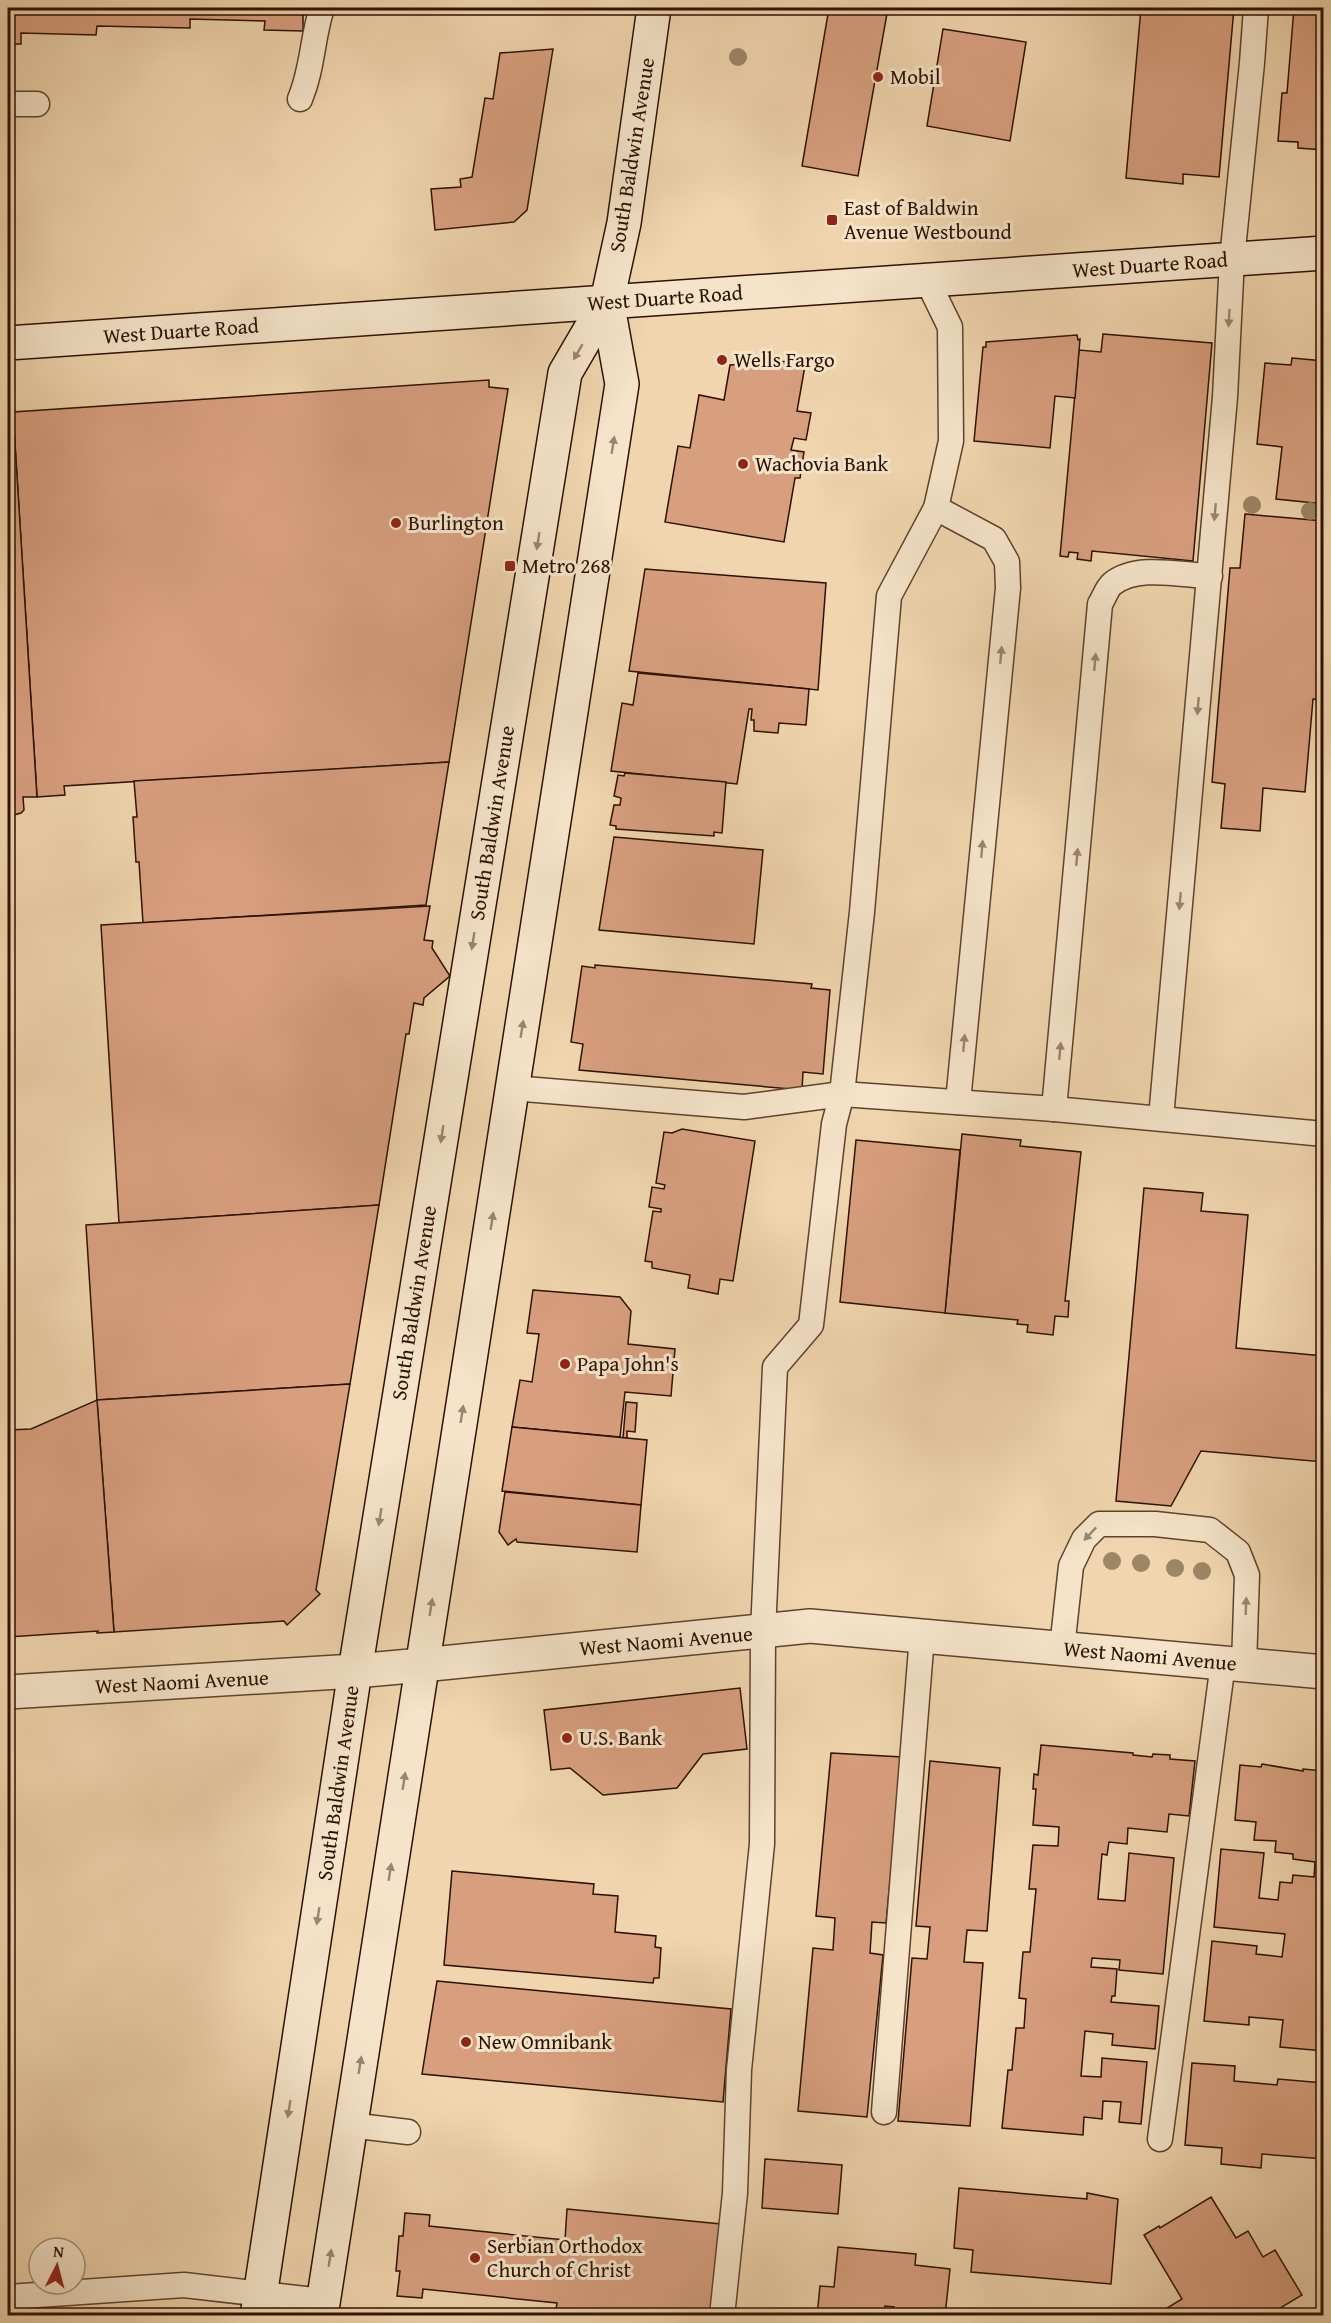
<svg xmlns="http://www.w3.org/2000/svg" width="1331" height="2323" font-family="'Gentium Book Plus',serif">
	<rect width="100%" height="100%" fill="#f0d5ae"/>
	<filter id="stains"><feTurbulence type="fractalNoise" baseFrequency=".00333" numOctaves="4"/><feColorMatrix values="0 0 0 0 .2 0 0 0 0 .09 0 0 0 0 .02 0 0 0 .5 -.17"/></filter>
	<radialGradient id="worn" r=".72"><stop offset=".6" stop-color="#630" stop-opacity="0"/><stop offset="1" stop-color="#630" stop-opacity=".3"/></radialGradient>
	<g fill="#d89f7f" stroke="#2d1100" stroke-width="1.5">
		<polygon points="8,8 303,8 303,31 264,30 265,21 190,19 190,28 97,26 96,35 21,33 21,44 8,44"/>
		<polygon points="829,8 888,8 858,176 802,166"/>
		<polygon points="1141,8 1234,8 1219,177 1183,174 1183,184 1126,178"/>
		<polygon points="1294,8 1324,8 1324,150 1298,148 1298,142 1278,141 1282,93 1287,93"/>
		<polygon points="943,29 1026,42 1010,141 927,126"/>
		<polygon points="553,49 527,210 514,222 435,230 431,189 461,187 460,179 472,177 485,98 493,99 500,53"/>
		<polygon points="1103,334 1212,343 1193,561 1092,551 1091,561 1077,559 1078,553 1069,552 1068,557 1060,556 1079,350 1101,352"/>
		<polygon points="1077,335 1078,340 1080,339 1075,398 1055,396 1050,448 974,441 983,347 986,347 986,342"/>
		<polygon points="1292,358 1324,361 1324,504 1276,499 1282,447 1257,444 1265,363 1291,365"/>
		<polygon points="806,360 797,411 811,413 806,440 794,438 791,450 804,452 800,478 795,478 784,542 665,522 678,446 690,448 699,395 724,400 730,365"/>
		<polygon points="489,380 489,387 508,389 449,762 64,786 65,795 37,797 13,412"/>
		<polygon points="8,412 13,412 37,797 23,797 24,810 21,813 14,815 8,814"/>
		<polygon points="1245,514 1324,521 1324,700 1313,699 1305,792 1263,788 1260,831 1221,828 1225,784 1212,782 1230,568 1240,568"/>
		<polygon points="645,569 826,583 818,690 629,671"/>
		<polygon points="638,673 809,689 806,725 779,723 778,733 754,731 754,720 751,720 752,709 749,709 737,784 611,771 622,703 633,705"/>
		<polygon points="449,762 426,905 143,923 139,862 136,862 133,817 137,817 134,781"/>
		<polygon points="625,773 726,782 722,833 714,832 714,836 616,829 616,826 610,825 614,805 620,805 621,798 614,796 618,775 624,776"/>
		<polygon points="614,837 763,850 754,944 599,930"/>
		<polygon points="430,906 424,940 433,941 432,948 450,976 424,998 423,1005 414,1003 409,1034 406,1034 379,1205 119,1223 101,925"/>
		<polygon points="595,965 812,984 811,988 830,990 823,1074 803,1072 802,1090 579,1070 583,1044 571,1042 582,966 595,968"/>
		<polygon points="682,1129 755,1141 733,1281 720,1279 718,1294 688,1288 690,1275 652,1268 652,1262 645,1261 653,1211 661,1212 661,1209 649,1207 652,1187 664,1189 665,1185 656,1183 664,1132 672,1133"/>
		<polygon points="962,1134 1021,1140 1020,1146 1081,1152 1065,1301 1069,1301 1068,1317 1055,1316 1053,1335 1027,1332 1028,1325 1017,1324 1018,1320 945,1313"/>
		<polygon points="856,1140 960,1150 945,1313 840,1302"/>
		<polygon points="1144,1188 1203,1193 1201,1211 1248,1215 1236,1348 1324,1356 1324,1462 1201,1451 1171,1506 1116,1501"/>
		<polygon points="379,1205 350,1384 97,1400 86,1225"/>
		<polygon points="533,1290 620,1297 631,1311 628,1344 675,1349 671,1396 625,1392 620,1437 512,1427 520,1380 532,1382 539,1334 527,1333"/>
		<polygon points="350,1384 316,1590 320,1594 287,1625 284,1621 114,1632 97,1400"/>
		<polygon points="97,1400 114,1632 97,1633 98,1631 8,1637 8,1430 31,1429"/>
		<polygon points="626,1402 637,1403 635,1432 627,1431 627,1438 623,1438"/>
		<polygon points="512,1427 647,1440 641,1505 502,1491"/>
		<polygon points="505,1492 641,1505 637,1552 517,1542 516,1539 508,1545 499,1532"/>
		<polygon points="740,1688 747,1749 703,1754 677,1788 603,1795 570,1768 551,1770 544,1710"/>
		<polygon points="1041,1745 1133,1753 1133,1755 1152,1757 1153,1754 1170,1755 1170,1759 1195,1761 1189,1816 1169,1814 1167,1832 1128,1828 1127,1844 1109,1842 1107,1855 1102,1854 1098,1899 1125,1901 1129,1853 1174,1858 1163,1974 1119,1970 1120,1960 1092,1958 1091,1967 1117,1969 1115,1996 1112,1996 1111,2002 1159,2006 1155,2049 1112,2045 1113,2034 1085,2031 1081,2076 1101,2077 1102,2058 1147,2062 1141,2124 1119,2122 1121,2102 1103,2101 1102,2119 1084,2117 1083,2135 1002,2128 1008,2070 1012,2070 1016,2028 1024,2028 1026,1999 1019,1998 1023,1952 1030,1952 1036,1889 1029,1889 1033,1845 1058,1846 1059,1827 1033,1825 1036,1789 1033,1789 1034,1774 1038,1775"/>
		<polygon points="831,1753 902,1757 886,1923 872,1922 870,1953 883,1955 867,2117 798,2111 813,1948 833,1950 835,1918 816,1916"/>
		<polygon points="930,1761 1000,1768 987,1931 967,1930 964,1962 983,1963 970,2126 898,2121 912,1958 927,1959 930,1927 916,1926"/>
		<polygon points="1262,1764 1303,1771 1303,1769 1324,1771 1324,2051 1280,2047 1283,2020 1249,2017 1249,2025 1204,2021 1212,1941 1257,1946 1256,1954 1282,1957 1285,1934 1214,1927 1221,1849 1264,1853 1259,1898 1278,1900 1280,1882 1292,1883 1293,1875 1314,1877 1315,1862 1293,1859 1293,1854 1275,1852 1276,1841 1254,1840 1256,1822 1235,1820 1240,1765 1261,1767"/>
		<polygon points="452,1871 594,1884 593,1894 618,1896 615,1932 656,1936 655,1947 661,1948 659,1978 654,1978 653,1983 444,1965"/>
		<polygon points="437,1981 731,2009 723,2102 422,2074"/>
		<polygon points="1192,2063 1235,2066 1234,2081 1277,2085 1278,2079 1324,2083 1324,2159 1262,2154 1261,2168 1221,2164 1222,2148 1185,2145"/>
		<polygon points="765,2159 842,2165 838,2214 762,2208"/>
		<polygon points="959,2188 1087,2199 1087,2193 1118,2199 1111,2284 971,2272 973,2250 954,2248"/>
		<polygon points="1211,2197 1236,2238 1248,2231 1263,2257 1275,2250 1302,2295 1267,2316 1154,2316 1182,2299 1144,2235 1159,2226 1160,2228"/>
		<polygon points="567,2209 721,2224 711,2316 555,2316 557,2303 423,2289 422,2298 397,2296 400,2271 396,2271 399,2236 403,2236 405,2213 430,2215 429,2226 565,2240"/>
		<polygon points="838,2247 916,2254 915,2265 950,2269 945,2316 893,2316 894,2307 885,2306 884,2316 817,2316 820,2286 834,2287"/>
		<polygon points="170,2311 170,2316 105,2316"/>
		<polygon points="378,2312 416,2316 378,2316"/>
	</g>
	<g fill="none" stroke-linecap="round" stroke-linejoin="round">
		<g stroke="#5e422c" stroke-width="27">
			<g id="service">
				<path d="M300 99C313 68 312 38 322 8"/>
				<polyline points="8,104 37,104"/>
				<polyline points="936,508 994,539 1007,562 1008,588 958,1102"/>
				<polyline points="512,1088 744,1107 842,1094 1054,1109 1324,1134"/>
				<path d="M1054 1109 1100 604C1104 598 1107 588 1112 584 1137 564 1180 575 1210 576"/>
				<polyline points="1161,1118 1225,397 1232,259 1252,63 1256,8"/>
				<polyline points="1062,1648 1071,1566 1084,1539 1099,1524 1155,1524 1210,1530 1238,1552 1247,1575 1244,1665"/>
				<polyline points="884,2112 922,1636"/>
				<polyline points="350,2125 408,2132"/>
				<polyline points="1160,2139 1223,1663"/>
				<polyline points="8,2297 184,2285 323,2301"/>
				<polyline points="722,2316 735,2193 739,2070 762,1844 763,1632 775,1367 811,1325 834,1124 842,1094 862,912 889,596 936,508 951,441 950,327 927,280"/>
			</g>
		</g>
		<g stroke="#5e422c" stroke-width="36">
			<polyline id="minor" points="422,1665 810,1626 1324,1672"/>
		</g>
		<g stroke="#5e422c" stroke-width="36">
			<polyline id="tertiary" points="8,1692 355,1671 422,1665"/>
		</g>
		<g stroke="#2d1100" stroke-width="36">
			<g id="secondary">
				<polyline points="8,343 1324,253"/>
				<polyline points="257,2316 355,1671 565,373 607,301 624,223 654,8"/>
				<polyline points="321,2316 622,384 607,301"/>
			</g>
		</g>
		<use href="#service" stroke="#f5e4ca" stroke-width="24"/>
		<use href="#minor" stroke="#f5e4ca" stroke-width="33"/>
		<use href="#tertiary" stroke="#f5e4ca" stroke-width="33"/>
		<use href="#secondary" stroke="#f5e4ca" stroke-width="33"/>
	</g>
	<g fill="#9c8665">
		<circle cx="738" cy="57" r="9"/>
		<circle cx="1252" cy="505" r="9"/>
		<circle cx="1310" cy="511" r="9"/>
		<circle cx="1112" cy="1561" r="9"/>
		<circle cx="1141" cy="1563" r="9"/>
		<circle cx="1175" cy="1568" r="9"/>
		<circle cx="1202" cy="1571" r="9"/>
	</g>
	<defs><path id="oneway-solid" d="M-6-.8H1V-3.2L6.5 0L1 3.2V.8H-6Z" transform="scale(1.5)"/></defs>
	<g fill="#9b856f">
		<use href="#oneway-solid" transform="translate(1229 318) rotate(93)"/>
		<use href="#oneway-solid" transform="translate(578 352) rotate(120)"/>
		<use href="#oneway-solid" transform="translate(613 445) rotate(-81)"/>
		<use href="#oneway-solid" transform="translate(1215 512) rotate(95)"/>
		<use href="#oneway-solid" transform="translate(538 541) rotate(99)"/>
		<use href="#oneway-solid" transform="translate(1001 655) rotate(-85)"/>
		<use href="#oneway-solid" transform="translate(1095 662) rotate(-85)"/>
		<use href="#oneway-solid" transform="translate(1198 706) rotate(95)"/>
		<use href="#oneway-solid" transform="translate(982 849) rotate(-85)"/>
		<use href="#oneway-solid" transform="translate(1077 857) rotate(-85)"/>
		<use href="#oneway-solid" transform="translate(1180 901) rotate(95)"/>
		<use href="#oneway-solid" transform="translate(473 941) rotate(99)"/>
		<use href="#oneway-solid" transform="translate(522 1029) rotate(-81)"/>
		<use href="#oneway-solid" transform="translate(964 1043) rotate(-85)"/>
		<use href="#oneway-solid" transform="translate(1060 1051) rotate(-85)"/>
		<use href="#oneway-solid" transform="translate(442 1134) rotate(99)"/>
		<use href="#oneway-solid" transform="translate(492 1221) rotate(-81)"/>
		<use href="#oneway-solid" transform="translate(462 1414) rotate(-81)"/>
		<use href="#oneway-solid" transform="translate(380 1517) rotate(99)"/>
		<use href="#oneway-solid" transform="translate(1090 1534) rotate(133)"/>
		<use href="#oneway-solid" transform="translate(1246 1606) rotate(-88)"/>
		<use href="#oneway-solid" transform="translate(431 1607) rotate(-81)"/>
		<use href="#oneway-solid" transform="translate(404 1781) rotate(-81)"/>
		<use href="#oneway-solid" transform="translate(390 1872) rotate(-81)"/>
		<use href="#oneway-solid" transform="translate(318 1916) rotate(99)"/>
		<use href="#oneway-solid" transform="translate(360 2065) rotate(-81)"/>
		<use href="#oneway-solid" transform="translate(289 2109) rotate(99)"/>
		<use href="#oneway-solid" transform="translate(330 2258) rotate(-81)"/>
	</g>
	<g fill="#8f2418" stroke="#f5e4ca" stroke-width="2">
		<circle cx="878" cy="77" r="6"/>
		<rect x="826" y="214" width="12" height="12" rx="3"/>
		<circle cx="722" cy="360" r="6"/>
		<circle cx="743" cy="464" r="6"/>
		<circle cx="396" cy="523" r="6"/>
		<rect x="504" y="560" width="12" height="12" rx="3"/>
		<circle cx="565" cy="1364" r="6"/>
		<circle cx="567" cy="1738" r="6"/>
		<circle cx="466" cy="2042" r="6"/>
		<circle cx="475" cy="2258" r="6"/>
	</g>
	<g text-anchor="middle" stroke-width="6" stroke-linejoin="round" paint-order="stroke">
		<g font-size="21" fill="#2d1100" stroke="#f5e4ca" text-anchor="start">
			<text x="890" y="84">Mobil</text>
			<text x="844" y="215">East of Baldwin<tspan x="844" dy="24">Avenue Westbound</tspan></text>
			<text x="734" y="367">Wells Fargo</text>
			<text x="755" y="471">Wachovia Bank</text>
			<text x="408" y="530">Burlington</text>
			<text x="522" y="573">Metro 268</text>
			<text x="577" y="1371">Papa John's</text>
			<text x="579" y="1745">U.S. Bank</text>
			<text x="478" y="2049">New Omnibank</text>
			<text x="487" y="2253">Serbian Orthodox<tspan x="487" dy="24">Church of Christ</tspan></text>
		</g>
		<g font-size="21" fill="#2d1100" stroke="#f5e4ca">
			<text transform="translate(632 155) rotate(-81)" y="7">South Baldwin Avenue</text>
			<text transform="translate(1150 265) rotate(-4)" y="7">West Duarte Road</text>
			<text transform="translate(665 298) rotate(-4)" y="7">West Duarte Road</text>
			<text transform="translate(181 331) rotate(-4)" y="7">West Duarte Road</text>
			<text transform="translate(492 823) rotate(-81)" y="7">South Baldwin Avenue</text>
			<text transform="translate(414 1303) rotate(-81)" y="7">South Baldwin Avenue</text>
			<text transform="translate(666 1641) rotate(-5)" y="7">West Naomi Avenue</text>
			<text transform="translate(1150 1656) rotate(5)" y="7">West Naomi Avenue</text>
			<text transform="translate(182 1682) rotate(-3)" y="7">West Naomi Avenue</text>
			<text transform="translate(338 1783) rotate(-82)" y="7">South Baldwin Avenue</text>
		</g>
	</g>
	<rect width="1331" height="2323" fill="none" stroke="#f0d5ae" stroke-width="30"/>
	<rect x="9" y="9" width="1313" height="2305" fill="none" stroke="#2d1100" stroke-width="3"/>
	<rect x="15" y="15" width="1301" height="2293" fill="none" stroke="#2d1100" stroke-width="1.5"/>
	<g transform="translate(57 2266) rotate(6)"><circle r="28" fill="#f5e4ca" stroke="#a59079" stroke-width="1.5"/>
	<path d="M0-4.5L10 22L0 15L-10 22Z" fill="#8f2418"/>
	<text y="-9" font-size="16" font-weight="bold" text-anchor="middle" fill="#2d1100">N</text>
	</g>
	<rect width="100%" height="100%" filter="url(#stains)"/>
	<rect width="100%" height="100%" fill="url(#worn)"/>
</svg>
